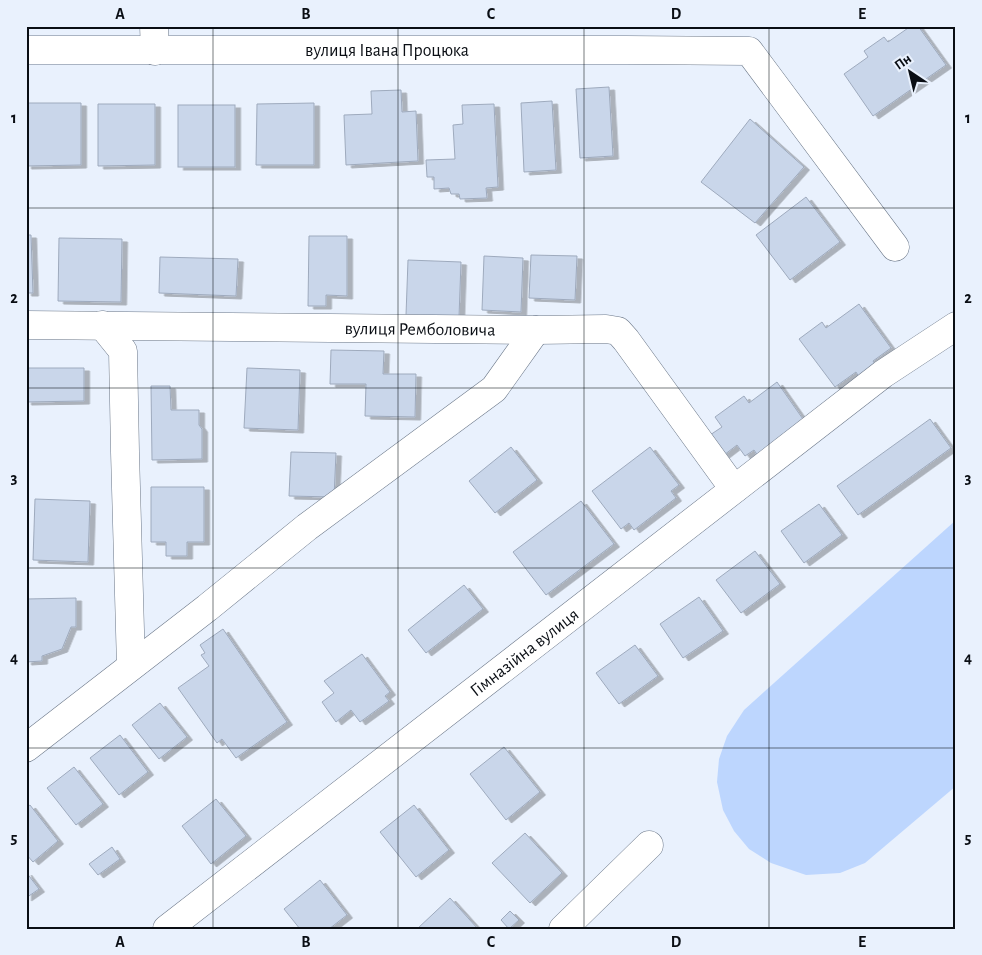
<svg xmlns="http://www.w3.org/2000/svg" width="982" height="955" font-family="'Alegreya Sans',sans-serif">
	<defs>
		<filter id="shadow"><feDropShadow dx="5.5" dy="3" stdDeviation="0" flood-color="#0004"/></filter>
	</defs>
	<rect width="100%" height="100%" fill="#e9f1fd"/>
	<polygon fill="#bdd6fe" points="956,520 956,786 865,863 840,873 806,875 771,863 749,849 734,831 723,810 717,782 719,759 727,736 744,710"/>
	<g fill="#c9d6ea" stroke="#9eaabd" filter="url(#shadow)">
		<polygon points="911,26 918,26 946,65 873,116 844,74 868,57 864,51 884,37 888,42"/>
		<polygon points="609,87 613,156 580,158 576,89"/>
		<polygon points="401,90 402,112 416,111 418,161 346,165 344,115 372,114 371,91"/>
		<polygon points="552,101 556,170 524,172 521,103"/>
		<polygon points="26,103 81,103 81,165 26,166"/>
		<polygon points="314,103 314,165 256,165 257,104"/>
		<polygon points="98,104 155,104 155,165 98,166"/>
		<polygon points="494,104 498,187 486,188 487,198 460,199 459,194 451,194 449,188 434,189 434,177 427,177 426,160 455,159 453,125 463,124 462,105"/>
		<rect x="178" y="105" width="57" height="62"/>
		<polygon points="750,119 804,167 755,223 701,182"/>
		<polygon points="806,197 840,242 790,280 756,235"/>
		<polygon points="26,235 31,235 33,293 26,293"/>
		<polygon points="309,236 347,236 347,296 326,295 326,306 308,306"/>
		<polygon points="59,238 122,239 121,302 58,301"/>
		<polygon points="531,255 577,256 575,300 529,298"/>
		<polygon points="484,256 523,258 521,312 482,310"/>
		<polygon points="160,257 238,259 236,296 159,293"/>
		<polygon points="408,260 461,262 459,317 406,315"/>
		<polygon points="859,304 891,348 873,361 875,364 859,377 856,372 835,387 799,339 822,322 826,328"/>
		<polygon points="331,350 384,351 383,374 416,374 415,417 365,416 366,384 330,384"/>
		<polygon points="26,368 84,368 84,401 26,402"/>
		<polygon points="247,368 300,370 298,430 244,428"/>
		<polygon points="777,382 805,422 758,456 754,450 745,456 737,445 724,455 710,435 722,427 715,417 744,396 749,403"/>
		<polygon points="151,386 170,386 171,410 199,410 199,425 202,429 202,459 152,460"/>
		<polygon points="930,419 951,448 858,515 837,486"/>
		<polygon points="511,447 537,480 495,513 469,481"/>
		<polygon points="650,447 679,485 671,491 676,498 634,530 629,523 621,529 592,491"/>
		<polygon points="291,452 336,453 334,497 289,496"/>
		<polygon points="151,487 204,487 204,542 187,542 187,556 166,556 166,542 151,542"/>
		<polygon points="35,499 90,501 88,562 33,560"/>
		<polygon points="581,501 614,544 546,595 513,552"/>
		<polygon points="819,504 842,535 804,563 781,531"/>
		<polygon points="755,551 780,584 741,613 716,580"/>
		<polygon points="464,585 483,609 426,653 408,630"/>
		<polygon points="699,597 723,631 683,658 660,624"/>
		<polygon points="76,598 76,627 71,627 62,649 42,656 42,661 26,662 26,599"/>
		<polygon points="223,629 287,722 236,758 222,739 217,743 178,688 209,666 201,655 205,653 200,645"/>
		<polygon points="635,645 658,676 619,704 596,673"/>
		<polygon points="362,654 390,692 385,696 389,701 360,722 351,710 336,722 322,702 334,693 324,681"/>
		<polygon points="160,703 187,737 159,759 132,725"/>
		<polygon points="120,735 148,772 119,795 90,758"/>
		<polygon points="504,747 540,792 506,820 470,774"/>
		<polygon points="74,767 103,804 76,825 47,788"/>
		<polygon points="216,799 246,836 211,864 182,826"/>
		<polygon points="30,805 58,841 33,862 26,854 26,808"/>
		<polygon points="414,805 449,850 416,877 380,832"/>
		<polygon points="525,833 562,873 530,903 492,863"/>
		<polygon points="112,847 120,859 98,875 89,864"/>
		<polygon points="26,872 39,889 26,898"/>
		<polygon points="320,880 347,915 329,929 300,929 284,909"/>
		<polygon points="450,898 478,929 417,929"/>
		<polygon points="510,911 519,920 509,929 501,920"/>
	</g>
	<g fill="none" stroke-linecap="round" stroke-linejoin="round">
		<g stroke="#6c7889" stroke-width="29">
			<g id="minor">
				<polyline points="154,26 155,51"/>
				<path id="s1" d="M26 50H627L749 51 895 247"/>
				<path id="s2" d="M26 325 536 330 606 329 618 331 626 340 734 489"/>
				<polyline points="102,325 123,351 125,452 131,666"/>
				<polyline points="26,748 207,608 307,527 494,389 536,330"/>
				<path id="s3" d="M167 929 883 374 956 326"/>
				<polyline points="563,929 649,845"/>
			</g>
		</g>
		<use href="#minor" stroke="#fff" stroke-width="28"/>
	</g>
	<path fill="none" stroke="#0a0e14" stroke-width="1" stroke-opacity="0.55" d="M213 26V929M398 26V929M584 26V929M769 26V929M26 208H956M26 388H956M26 568H956M26 748H956"/>
	<g text-anchor="middle" stroke-width="4" stroke-linejoin="round" paint-order="stroke">
		<g font-size="18" fill="#0a0e14" stroke="#e9f1fd">
			<text dy="6" stroke="none"><textPath href="#s1" startOffset="361">вулиця Івана Процюка</textPath></text>
			<text dy="6" stroke="none"><textPath href="#s2" startOffset="394">вулиця Ремболовича</textPath></text>
			<text dy="6" stroke="none"><textPath href="#s3" startOffset="452">Гімназійна вулиця</textPath></text>
		</g>
	</g>
	<rect width="982" height="955" fill="none" stroke="#e9f1fd" stroke-width="55"/>
	<g transform="translate(910 72) rotate(325)" stroke="#e9f1fd" stroke-width="4" paint-order="stroke">
	<path d="M0-4L9 19L0 12L-9 19Z" fill="#0a0e14"/>
	<text y="-8" font-size="14" font-weight="bold" text-anchor="middle" fill="#0a0e14">Пн</text>
	</g>
	<rect x="28" y="28" width="926" height="900" fill="none" stroke="#0a0e14" stroke-width="2"/>
	<g font-size="16" text-anchor="middle" font-weight="bold" fill="#0a0e14">
		<text x="120" y="19">A</text>
		<text x="306" y="19">B</text>
		<text x="491" y="19">C</text>
		<text x="676" y="19">D</text>
		<text x="862" y="19">E</text>
		<text x="14" y="123">1</text>
		<text x="968" y="123">1</text>
		<text x="14" y="303">2</text>
		<text x="968" y="303">2</text>
		<text x="14" y="483">3</text>
		<text x="968" y="483">3</text>
		<text x="14" y="663">4</text>
		<text x="968" y="663">4</text>
		<text x="14" y="843">5</text>
		<text x="968" y="843">5</text>
		<text x="120" y="947">A</text>
		<text x="306" y="947">B</text>
		<text x="491" y="947">C</text>
		<text x="676" y="947">D</text>
		<text x="862" y="947">E</text>
	</g>
</svg>
